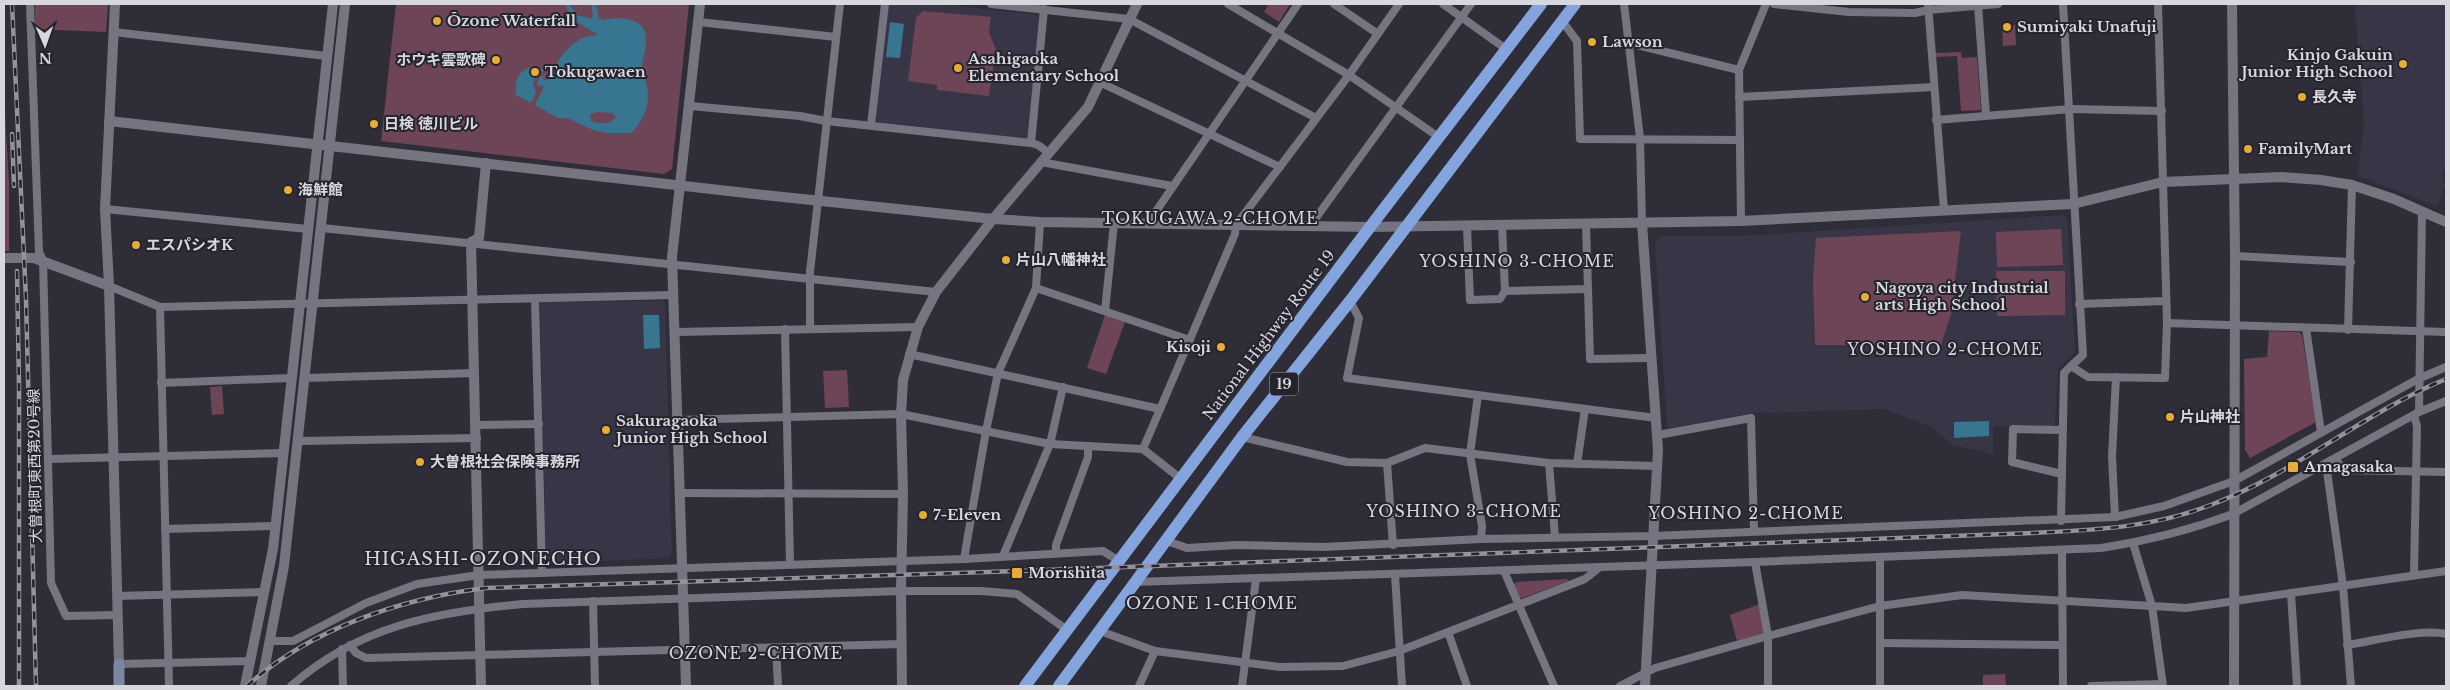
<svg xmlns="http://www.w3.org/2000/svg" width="2450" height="690" font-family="'Libre Baskerville','Noto Sans JP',serif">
	<rect width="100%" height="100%" fill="#2f2e38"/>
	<g fill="#383646">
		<polygon points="888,4 938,4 1038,15 1040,19 1029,136 1027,139 878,122 876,117"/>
		<polygon points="2373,4 2446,4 2446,169 2441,173 2445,185 2437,206 2358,176 2364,122 2355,6"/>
		<polygon points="2064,215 2067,218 2075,351 2058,369 2055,424 2052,427 1993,426 1993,454 1953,445 1932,427 1884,409 1752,413 1669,428 1667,425 1655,243 1662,236 1743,236"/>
		<polygon points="662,301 665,304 672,554 669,558 551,563 546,559 540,305 542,302"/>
	</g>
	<g fill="#6d4557">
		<polygon points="35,4 108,4 106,32 35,29"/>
		<polygon points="396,4 689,4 672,169 664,174 381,141"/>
		<polygon points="1269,4 1290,4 1279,22 1264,12"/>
		<polygon points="923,11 991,17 989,33 996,49 989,96 937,90 937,85 908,81 916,18"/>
		<polygon points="2015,25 2016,45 2003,46 2002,26"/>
		<polygon points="1961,52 1962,58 1977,57 1981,110 1961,111 1957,56 1936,57 1936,53"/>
		<polygon points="4,95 9,183 9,251 4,251"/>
		<polygon points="2061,229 2063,265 1997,267 1996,232"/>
		<polygon points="1961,231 1951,314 1941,345 1815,345 1813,278 1816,238"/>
		<polygon points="1996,271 2065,271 2065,315 1997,316"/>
		<polygon points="1105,315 1125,322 1106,374 1087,368"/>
		<polygon points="2269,331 2299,332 2302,335 2316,422 2250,458 2245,450 2244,359 2267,357"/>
		<polygon points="847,370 849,407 825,408 823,371"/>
		<polygon points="222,386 224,414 212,415 210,387"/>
		<polygon points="1567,579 1568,581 1523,598 1518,598 1513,585 1516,582"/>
		<polygon points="1760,604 1764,630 1762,634 1737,641 1730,615"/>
		<polygon points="2005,674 2006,686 1983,686 1983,675"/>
	</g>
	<g fill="#377591" fill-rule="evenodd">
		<path d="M565 4H569L577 15 591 19 593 15 591 4H596L599 18 603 20C621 16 648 17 646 42 646 51 642 60 642 69 642 77 646 80 647 87 651 104 643 122 631 133H607L593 130 567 118H558L535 105 544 87 540 85 538 88 537 83 540 77 545 75 543 79 547 81C555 66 566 45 583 38 587 36 593 36 598 35L572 19ZM598 112 612 113 616 117C611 125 600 124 591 121L590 114Z"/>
		<polygon points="890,22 904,24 900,58 886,57"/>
		<path d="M533 67 547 70 537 74 533 83 536 92 531 103 516 95C515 81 517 70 533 67Z"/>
		<polygon points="643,315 659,315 660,348 644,349"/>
		<polygon points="1989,421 1989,436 1954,438 1954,422"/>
	</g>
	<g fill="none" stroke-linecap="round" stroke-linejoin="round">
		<g stroke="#767481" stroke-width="8">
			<polyline points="30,4 39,252 43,260 51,583 66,616 118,615"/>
			<polyline points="991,4 1129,19 1316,118"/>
			<polyline points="1228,4 1349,75 1440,138"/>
			<polyline points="1334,4 1378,34"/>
			<polyline points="1443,4 1506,49"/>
			<polyline points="1624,4 1640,138 1642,223"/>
			<polyline points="1774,4 1849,12 1915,13 1928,10 1998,4"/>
			<polyline points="1928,4 1944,210"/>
			<polyline points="2063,4 2083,355 2071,366"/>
			<polyline points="1978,5 1986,115"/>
			<polyline points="1562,21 1577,41 1580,139 1740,140"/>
			<polyline points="699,22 836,37"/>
			<polyline points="113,32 327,56"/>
			<polyline points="1629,43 1739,70"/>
			<polyline points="1099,82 1280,167"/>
			<polyline points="1739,97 1934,87"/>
			<polyline points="690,106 800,116 826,121 1031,143 1038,145 1049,153"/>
			<polyline points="1936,120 2070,109 2162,111"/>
			<polyline points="871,125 885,4"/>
			<polyline points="1031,143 1044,9"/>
			<polyline points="1041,162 1172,186"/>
			<polyline points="105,209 308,229"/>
			<polyline points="1741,221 1739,70 1766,4"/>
			<polyline points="1148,223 1298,4"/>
			<polyline points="1310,226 1471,4"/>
			<polyline points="1467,226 1470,300 1500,299 1505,291 1502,225"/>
			<polyline points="322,228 936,292"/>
			<polyline points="2235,256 2351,262"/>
			<polyline points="109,286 160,307 674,295"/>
			<polyline points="1036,288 1190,340"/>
			<polyline points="1588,289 1590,359 1651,358"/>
			<polyline points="1505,291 1588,289 1586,224"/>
			<polyline points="535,299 542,573"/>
			<polyline points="1350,301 1359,318 1347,378 1656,418"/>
			<polyline points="2079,304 2166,301"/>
			<polyline points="160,307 169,686"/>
			<polyline points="1105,311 1114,223"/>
			<polyline points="2167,323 2446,332"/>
			<polyline points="810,328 810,272 840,4"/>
			<polyline points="2306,328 2321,432"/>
			<polyline points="785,329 790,564"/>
			<polyline points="2348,330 2352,185"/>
			<polyline points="675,332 918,327"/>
			<polyline points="909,354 1160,409"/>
			<polyline points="305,378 475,373"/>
			<polyline points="161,383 291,378"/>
			<polyline points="1478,395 1470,454 1482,526 1481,539"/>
			<polyline points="2419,412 2422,211"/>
			<polyline points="678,420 901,414 1050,444 1143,449 1181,479"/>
			<polyline points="476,425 539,424"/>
			<polyline points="1658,435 1751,418 1754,531"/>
			<polyline points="1242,437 1347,462 1387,463 1425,448 1549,463 1657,466"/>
			<polyline points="299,441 477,438"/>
			<polyline points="1143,449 1235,234 1236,225 1349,75 1399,4"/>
			<polyline points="48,459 283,453"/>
			<polyline points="2335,459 2344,470 2446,472"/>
			<polyline points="1387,463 1393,545"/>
			<polyline points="1549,463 1555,537"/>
			<polyline points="1577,464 1585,409"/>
			<polyline points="2326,464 2343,586 2351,686"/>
			<polyline points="2062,474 2012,462 2013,429 2063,430"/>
			<polyline points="680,493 903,494"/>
			<polyline points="2115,517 2112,457 2116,377"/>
			<polyline points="2061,521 2064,373 2071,366 2088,377 2165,378 2167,323 2158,4"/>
			<polyline points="165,529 275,526"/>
			<polyline points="1167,541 1187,548 1237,545 1324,547 1481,539 1653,536 2115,517 2164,506 2234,481 2418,379 2446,367"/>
			<polyline points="2133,543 2152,606 2163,686"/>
			<polyline points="2062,550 2063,686"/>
			<polyline points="1056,553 1056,545 1088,457 1088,446"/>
			<polyline points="1003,556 1050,444 1063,387"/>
			<polyline points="964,559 986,431 998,373 1036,288 1040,222"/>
			<polyline points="1755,562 1768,636 1768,686"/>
			<polyline points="1504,571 1554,686"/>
			<polyline points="1395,575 1402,686"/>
			<polyline points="2414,575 2417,426 2414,415"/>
			<path d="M1135 582 1755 562 2101 548C2147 541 2190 530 2233 514L2419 412 2446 401"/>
			<polyline points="2291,593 2297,686"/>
			<polyline points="117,596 264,592"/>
			<polyline points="593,601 595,686"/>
			<polyline points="1100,631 1155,651 1280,667 1343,666 1399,651 1585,579 1600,567"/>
			<polyline points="1448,632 1467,686"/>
			<polyline points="270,641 293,641 366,603 417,584 479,575 964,559 1103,551 1119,561"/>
			<polyline points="1880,643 2062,645"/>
			<polyline points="350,645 356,653 366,658 902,644"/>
			<path d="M2347 645C2373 641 2423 628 2446 634"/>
			<polyline points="776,648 778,686"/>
			<polyline points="342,649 343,686"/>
			<polyline points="119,664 251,661"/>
			<path d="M291 686C359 626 435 612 523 604L901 591H982L1017 594 1067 630"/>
			<polyline points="1139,686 1155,651"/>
			<polyline points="1242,686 1256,579"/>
			<polyline points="1620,686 1655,668 1768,636 1880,606 1962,595 2186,608 2446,571"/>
			<polyline points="1880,686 1880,557"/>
			<polyline points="2091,686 2162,684"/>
		</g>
		<g stroke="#767481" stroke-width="10">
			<polyline points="115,4 105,209 109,286 119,664"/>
			<polyline points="2232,4 2235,256 2234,686"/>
			<polyline points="109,121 764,195 993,219 1040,222 1370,227 1741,221 2073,204 2163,182 2281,177 2321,180 2352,185 2394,199 2446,222"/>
			<polyline points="1642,223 1658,450 1645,686"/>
			<polyline points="4,258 34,258 109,286"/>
			<polyline points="245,686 273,549 333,4"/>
			<polyline points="261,686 284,566 345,4"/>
			<polyline points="481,686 471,242 479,238 486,163"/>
			<polyline points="686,686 672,257 700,4"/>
			<polyline points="902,686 901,591 903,494 901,414 903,380 918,327 936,292 993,219 1088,107 1137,4"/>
		</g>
		<polyline stroke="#7b86a4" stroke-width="11" points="119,664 119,686"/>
		<g stroke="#84a4dd" stroke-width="12">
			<polyline points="1025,686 1370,227 1541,4"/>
			<polyline points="1059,686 1242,437 1350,301 1575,4"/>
		</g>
		<g stroke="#94939b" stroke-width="4.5">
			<g id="rail">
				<polyline points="12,4 26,299 36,686"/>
				<polyline points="12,134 14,186"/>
				<polyline points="17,271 19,385 19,686"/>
				<path d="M247 686C310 629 402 598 486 588L1019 571 2033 533C2093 530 2151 528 2208 506 2293 475 2363 413 2446 379"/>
			</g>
		</g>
		<use href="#rail" stroke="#25242e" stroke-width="2.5" stroke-dasharray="8" stroke-linecap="butt"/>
	</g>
	<g fill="#e6ad36" stroke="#25242e" stroke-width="2">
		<circle cx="437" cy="21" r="5"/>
		<circle cx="2007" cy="27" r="5"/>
		<circle cx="1592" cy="42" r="5"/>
		<circle cx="496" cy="60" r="5"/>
		<circle cx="2403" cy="64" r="5"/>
		<circle cx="958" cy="68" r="5"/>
		<circle cx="535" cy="72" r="5"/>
		<circle cx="2302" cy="97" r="5"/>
		<circle cx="374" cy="124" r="5"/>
		<circle cx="2248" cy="149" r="5"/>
		<circle cx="288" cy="190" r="5"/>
		<circle cx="136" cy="245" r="5"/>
		<circle cx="1006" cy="260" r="5"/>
		<circle cx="1865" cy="297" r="5"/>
		<circle cx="1221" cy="347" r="5"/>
		<circle cx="2170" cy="417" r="5"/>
		<circle cx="606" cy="430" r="5"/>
		<circle cx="420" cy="462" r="5"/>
		<rect x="2287" y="461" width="12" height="12" rx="2.5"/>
		<circle cx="923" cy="515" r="5"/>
		<rect x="1011" y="567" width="12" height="12" rx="2.5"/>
	</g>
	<g text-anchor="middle" stroke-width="4" stroke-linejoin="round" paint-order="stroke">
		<rect fill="#25242e" stroke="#a2a1a9" stroke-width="1" x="1270" y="372.5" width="28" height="23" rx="4"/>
		<g font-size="14" font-weight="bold" fill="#d7d7de">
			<text x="1284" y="389">19</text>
		</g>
		<g font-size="15" font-weight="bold" fill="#d7d7de" stroke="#25242e" text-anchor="start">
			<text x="447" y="26">Ōzone Waterfall</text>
			<text x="2017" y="32">Sumiyaki Unafuji</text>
			<text x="1602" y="47">Lawson</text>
			<text x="2393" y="60" text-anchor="end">Kinjo Gakuin<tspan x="2393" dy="17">Junior High School</tspan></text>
			<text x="968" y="64">Asahigaoka<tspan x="968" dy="17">Elementary School</tspan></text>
			<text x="486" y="65" text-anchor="end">ホウキ雲歌碑</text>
			<text x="545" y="77">Tokugawaen</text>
			<text x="2312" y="102">長久寺</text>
			<text x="384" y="129">日検 徳川ビル</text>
			<text x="2258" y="154">FamilyMart</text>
			<text x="298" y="195">海鮮館</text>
			<text x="146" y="250">エスパシオK</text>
			<text x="1016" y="265">片山八幡神社</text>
			<text x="1875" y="293">Nagoya city Industrial<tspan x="1875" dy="17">arts High School</tspan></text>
			<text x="1211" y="352" text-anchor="end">Kisoji</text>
			<text x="2180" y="422">片山神社</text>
			<text x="616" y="426">Sakuragaoka<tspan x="616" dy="17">Junior High School</tspan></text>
			<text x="430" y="467">大曽根社会保険事務所</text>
			<text x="2304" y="472">Amagasaka</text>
			<text x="933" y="520">7-Eleven</text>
			<text x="1028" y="578">Morishita</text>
		</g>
		<g font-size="15" fill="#d7d7de" stroke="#25242e">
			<text transform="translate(1269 335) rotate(-53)" y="5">National Highway Route 19</text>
			<text transform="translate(35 466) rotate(-91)" y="5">大曽根町東西第20号線</text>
		</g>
		<g font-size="16" letter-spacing="1" fill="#d7d7de" stroke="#25242e">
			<text x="1210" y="224">TOKUGAWA 2-CHOME</text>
			<text x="1517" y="267">YOSHINO 3-CHOME</text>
			<text x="1945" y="355">YOSHINO 2-CHOME</text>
			<text x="1464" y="517">YOSHINO 3-CHOME</text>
			<text x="1746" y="519">YOSHINO 2-CHOME</text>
			<text x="1212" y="609">OZONE 1-CHOME</text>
			<text x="756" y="659">OZONE 2-CHOME</text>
		</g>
		<g font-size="18" letter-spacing="1" fill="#d7d7de" stroke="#25242e">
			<text x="483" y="565">HIGASHI-OZONECHO</text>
		</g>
	</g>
	<rect width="2450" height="690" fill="none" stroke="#d7d7de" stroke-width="10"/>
	<g transform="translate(45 45) rotate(178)" stroke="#25242e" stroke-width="4" paint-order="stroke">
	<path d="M0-4L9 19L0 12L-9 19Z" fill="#d7d7de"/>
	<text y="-8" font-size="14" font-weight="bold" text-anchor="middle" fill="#d7d7de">N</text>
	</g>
</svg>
